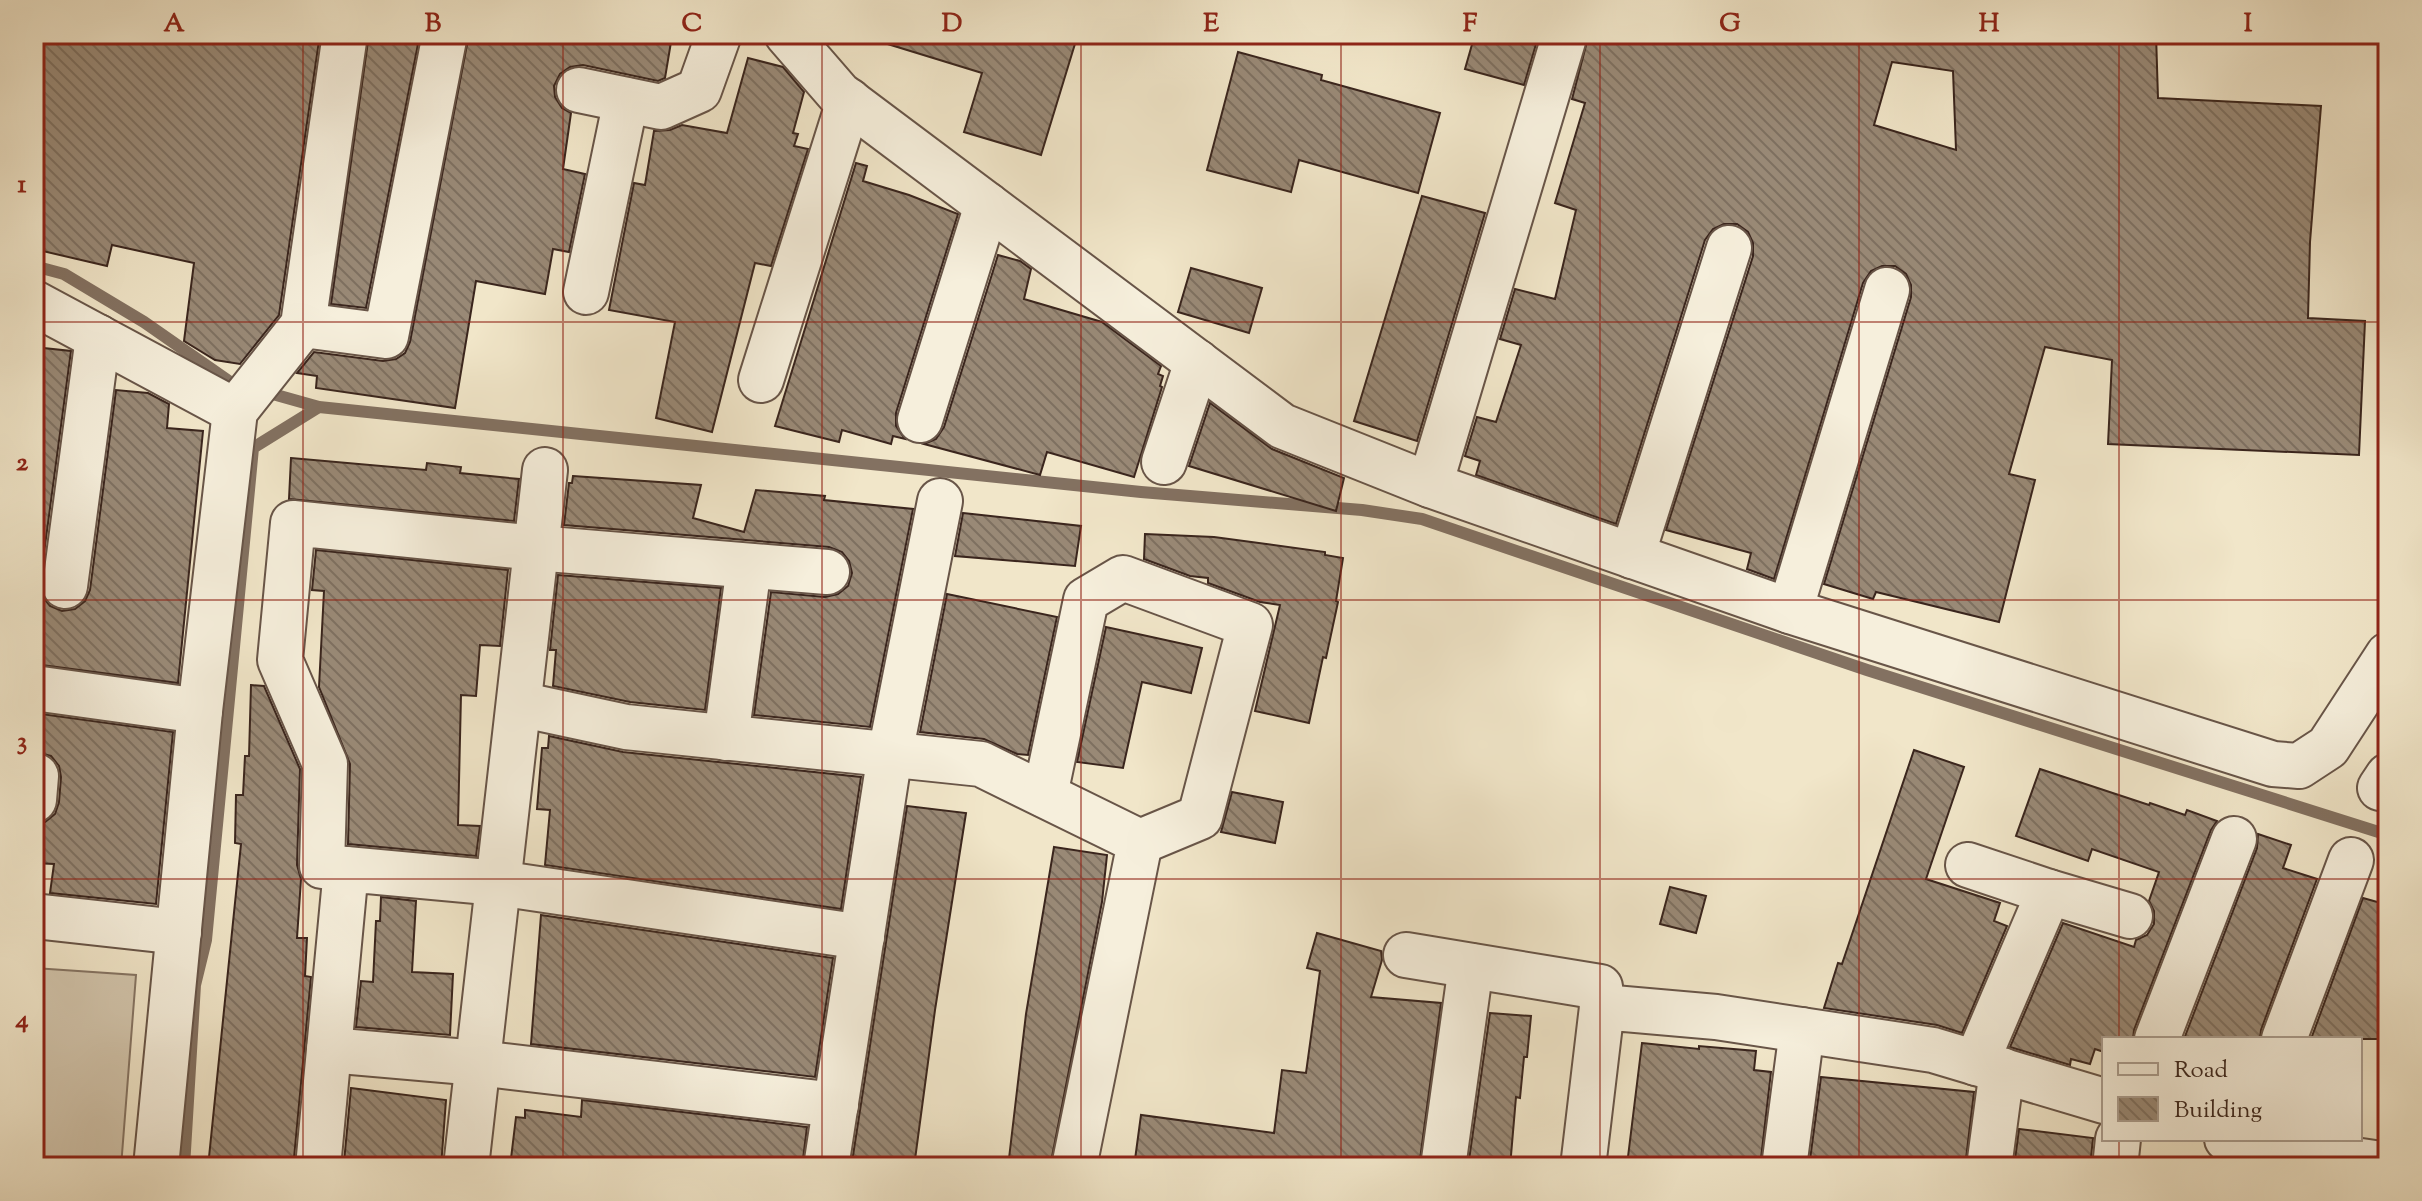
<svg xmlns="http://www.w3.org/2000/svg" width="2422" height="1201" font-family="'Sorts Mill Goudy',serif">
	<defs>
		<pattern id="building-back-hatch" width="6" height="6" patternUnits="userSpaceOnUse" patternTransform="scale(2)"><rect width="6" height="6" fill="#998976"/><path d="M-1 5l2 2M0 0l6 6M5-1l2 2" fill="none" stroke="#7e7060"/></pattern>
	</defs>
	<rect width="100%" height="100%" fill="#f1e6c9"/>
	<filter id="stains"><feTurbulence type="fractalNoise" baseFrequency=".0025" numOctaves="4"/><feColorMatrix values="0 0 0 0 .2 0 0 0 0 .09 0 0 0 0 .02 0 0 0 .5 -.17"/></filter>
	<radialGradient id="worn" r=".72"><stop offset=".6" stop-color="#630" stop-opacity="0"/><stop offset="1" stop-color="#630" stop-opacity=".3"/></radialGradient>
	<polygon fill="#d2c5ac" stroke="#867564" stroke-width="2" points="34,968 136,975 121,1167 34,1167"/>
	<g fill="none" stroke-linecap="round" stroke-linejoin="round">
		<g stroke="#837161" stroke-width="12">
			<polyline points="34,266 64,274 144,322 230,382 245,387"/>
			<polyline points="262,391 319,407 1141,492 1362,510 1422,519 1867,670 2388,835"/>
			<polyline points="184,1167 195,985 206,940 253,448 319,407"/>
		</g>
	</g>
	<g fill="url(#building-back-hatch)" stroke="#3a251d" stroke-width="2" fill-rule="evenodd">
		<polygon points="34,34 320,34 279,315 240,364 215,360 184,341 194,263 112,245 107,266 34,249"/>
		<polygon points="369,34 420,34 366,308 331,304"/>
		<polygon points="469,34 626,34 671,42 665,78 658,81 583,65 570,67 560,74 554,86 555,97 562,108 571,113 563,169 585,174 569,252 553,249 545,294 476,281 455,408 316,388 317,376 297,373 314,352 383,361 396,359 405,353 410,342"/>
		<polygon points="882,34 1078,34 1041,155 964,132 982,73 881,42"/>
		<polygon points="1475,34 1539,34 1524,85 1465,69"/>
		<path d="M1589 34H2156L2158 98 2321 106 2310 242 2308 318 2365 321 2359 455 2108 444 2112 360 2045 347 2009 474 2035 480 1999 622 1876 592 1873 599 1824 584 1911 297V285L1906 274 1895 266H1882L1871 271 1863 283 1774 579 1747 569 1751 553 1666 530 1753 256V243L1748 232 1737 224H1724L1713 229 1705 240 1616 524 1476 475 1480 461 1465 456 1477 417 1496 422 1521 345 1500 339 1515 289 1555 299 1576 210 1555 203 1585 103 1572 99ZM1892 62 1953 71 1956 150 1874 125Z"/>
		<polygon points="1238,52 1322,75 1321,80 1440,113 1418,193 1299,160 1291,192 1207,170"/>
		<polygon points="748,58 783,67 804,92 793,133 798,134 794,146 808,149 771,266 755,263 712,432 656,418 675,322 609,310 634,183 645,185 654,131 670,130 682,125 727,133"/>
		<polygon points="856,163 867,166 863,181 909,195 958,214 896,413 896,426 905,439 893,436 891,444 842,430 839,442 775,426"/>
		<polygon points="1422,196 1485,213 1417,441 1354,421"/>
		<polygon points="998,255 1020,261 1031,269 1024,299 1102,322 1161,366 1158,374 1163,376 1160,386 1162,387 1134,477 1047,452 1040,475 924,444 936,439 944,427"/>
		<polygon points="1191,268 1262,288 1249,333 1178,312"/>
		<polygon points="34,347 71,351 40,583 42,596 50,606 62,611 75,609 85,601 90,590 116,390 148,393 169,404 167,428 203,431 178,683 34,664"/>
		<polygon points="1210,403 1272,449 1344,478 1336,511 1189,466"/>
		<polygon points="291,458 426,470 427,463 461,467 460,473 519,479 514,521 289,499"/>
		<polygon points="573,476 701,485 693,518 744,532 756,490 825,496 824,500 913,509 870,727 754,715 771,592 825,597 838,594 848,586 852,573 849,561 842,552 829,547 564,525 569,483 572,483"/>
		<polygon points="963,513 1081,526 1075,566 955,556"/>
		<polygon points="1145,534 1214,537 1325,552 1325,555 1343,558 1336,601 1338,602 1326,658 1323,657 1309,723 1255,711 1280,605 1260,602 1208,583 1208,578 1190,576 1144,559"/>
		<polygon points="316,550 508,570 500,646 480,645 476,696 461,695 458,825 480,826 476,856 348,844 350,764 319,687 324,591 312,590"/>
		<polygon points="558,575 721,588 705,710 630,702 553,686 556,650 550,650"/>
		<polygon points="947,594 1057,617 1028,755 1017,754 984,739 920,732"/>
		<polygon points="1106,627 1202,648 1191,693 1142,682 1123,768 1077,762"/>
		<polygon points="251,685 264,686 300,769 297,865 301,879 297,938 307,938 305,976 311,977 294,1158 277,1157 276,1167 208,1167 241,844 235,843 236,795 243,795 245,756 249,756"/>
		<polygon points="34,713 173,732 156,904 50,893 54,864 34,863 34,825 45,822 55,814 59,802 61,777 59,766 51,756 34,752"/>
		<polygon points="549,736 623,752 861,777 841,909 545,865 550,810 537,809 542,748 548,748"/>
		<polygon points="1914,750 1964,767 1926,879 2000,903 1994,921 2007,926 1962,1033 1937,1025 1824,1008 1838,963 1842,964"/>
		<polygon points="2040,769 2149,805 2150,803 2185,815 2187,810 2217,821 2211,830 2134,1030 2133,1039 2104,1039 2104,1052 2095,1049 2090,1064 2071,1059 2070,1065 2010,1047 2063,923 2134,947 2136,940 2147,935 2154,924 2154,911 2149,901 2159,872 2092,849 2088,861 2016,836"/>
		<polygon points="1232,792 1283,802 1275,843 1221,832"/>
		<polygon points="907,806 966,813 935,1010 914,1167 892,1167 852,1162"/>
		<polygon points="2258,834 2291,845 2283,868 2317,879 2261,1030 2260,1039 2184,1039 2257,848"/>
		<polygon points="1054,847 1107,855 1102,902 1050,1167 1008,1167 1026,1014"/>
		<polygon points="1670,887 1706,896 1696,933 1660,924"/>
		<polygon points="381,897 416,901 412,972 453,974 450,1035 356,1027 361,981 373,982 376,921 380,921"/>
		<polygon points="2363,898 2388,905 2388,1039 2311,1039"/>
		<polygon points="541,915 833,958 815,1077 531,1044"/>
		<polygon points="1317,933 1381,951 1382,960 1371,997 1441,1003 1419,1167 1134,1167 1141,1115 1274,1133 1282,1070 1306,1073 1320,971 1307,968"/>
		<polygon points="1490,1013 1531,1016 1527,1057 1524,1057 1520,1098 1516,1097 1510,1167 1468,1167"/>
		<polygon points="1642,1043 1699,1049 1699,1046 1756,1051 1754,1070 1771,1072 1760,1167 1627,1165"/>
		<polygon points="1821,1077 1974,1092 1965,1167 1809,1167"/>
		<polygon points="351,1088 446,1100 441,1167 346,1167 346,1162 344,1162"/>
		<polygon points="582,1100 807,1127 802,1167 510,1167 516,1117 525,1118 525,1110 581,1117"/>
		<polygon points="2019,1129 2093,1138 2090,1167 2014,1167"/>
	</g>
	<g fill="none" stroke-linecap="round" stroke-linejoin="round">
		<g stroke="#685548" stroke-width="48">
			<g id="minor">
				<polyline points="787,34 839,94 1282,426 1430,485 1790,611 2273,764 2299,766 2328,747 2388,655"/>
				<polyline points="579,90 661,107 699,90 719,34"/>
				<polyline points="586,292 626,100"/>
				<polyline points="34,303 235,411"/>
				<polyline points="303,325 386,336 445,34"/>
				<polyline points="761,380 849,101"/>
				<polyline points="920,420 987,205"/>
				<polyline points="1164,462 1197,362"/>
				<polyline points="1430,485 1565,34"/>
				<polyline points="1632,556 1729,248"/>
				<polyline points="65,586 98,337"/>
				<polyline points="1790,611 1887,290"/>
				<polyline points="34,688 200,711"/>
				<polyline points="519,704 626,727 981,764 1140,842 1074,1167"/>
				<polyline points="726,738 749,566"/>
				<polyline points="2388,776 2380,788 2388,790"/>
				<polyline points="1045,795 1086,600 1123,578 1250,625 1200,817 1140,842"/>
				<polyline points="34,800 36,776"/>
				<polyline points="1968,865 2049,892 1976,1063"/>
				<polyline points="346,869 322,866 325,764 280,660 293,523 536,548 827,572"/>
				<polyline points="2049,892 2130,916"/>
				<polyline points="34,916 179,932"/>
				<polyline points="1406,955 1600,987 1602,1007"/>
				<polyline points="2157,1039 2234,839"/>
				<polyline points="2284,1039 2351,860"/>
				<polyline points="329,1050 478,1063 836,1105"/>
				<polyline points="2227,1139 2245,1144 2388,1165"/>
				<polyline points="156,1167 200,711 235,411 303,325 345,34"/>
				<polyline points="318,1167 346,869 498,883 862,937"/>
				<polyline points="466,1167 545,470"/>
				<polyline points="826,1167 890,754 940,501"/>
				<polyline points="1443,1167 1471,966"/>
				<polyline points="1583,1167 1602,1007 1716,1017 1933,1050 2104,1101"/>
				<polyline points="1784,1167 1802,1030"/>
				<polyline points="1989,1167 2002,1070"/>
				<polyline points="2115,1167 2118,1139"/>
			</g>
		</g>
		<use href="#minor" stroke="#f6efdc" stroke-width="44"/>
	</g>
	<path fill="none" stroke="#8f2418" stroke-width="2" stroke-opacity="0.55" d="M303 34V1167M563 34V1167M822 34V1167M1081 34V1167M1341 34V1167M1600 34V1167M1859 34V1167M2119 34V1039M34 322H2388M34 600H2388M34 879H2388M2119 1139V1167"/>
	<rect width="2422" height="1201" fill="none" stroke="#f1e6c9" stroke-width="88"/>
	<rect x="2102" y="1037" width="260" height="104" fill="#f6efdc" stroke="#ab9e90" stroke-width="2"/>
	<rect x="2118" y="1063" width="40" height="12" fill="#f6efdc" stroke="#ab9e90" stroke-width="2"/>
	<text x="2174" y="1077" font-size="24" fill="#3a251d">Road</text>
	<rect x="2118" y="1097" width="40" height="24" fill="url(#building-back-hatch)" stroke="#ab9e90" stroke-width="2"/>
	<text x="2174" y="1117" font-size="24" fill="#3a251d">Building</text>
	<rect x="44" y="44" width="2334" height="1113" fill="none" stroke="#8f2418" stroke-width="3"/>
	<g font-size="26" text-anchor="middle" font-weight="bold" fill="#8f2418">
		<text x="174" y="31">A</text>
		<text x="433" y="31">B</text>
		<text x="692" y="31">C</text>
		<text x="952" y="31">D</text>
		<text x="1211" y="31">E</text>
		<text x="1470" y="31">F</text>
		<text x="1730" y="31">G</text>
		<text x="1989" y="31">H</text>
		<text x="2248" y="31">I</text>
		<text x="22" y="192">1</text>
		<text x="22" y="470">2</text>
		<text x="22" y="749">3</text>
		<text x="22" y="1027">4</text>
	</g>
	<rect width="100%" height="100%" filter="url(#stains)"/>
	<rect width="100%" height="100%" fill="url(#worn)"/>
</svg>
